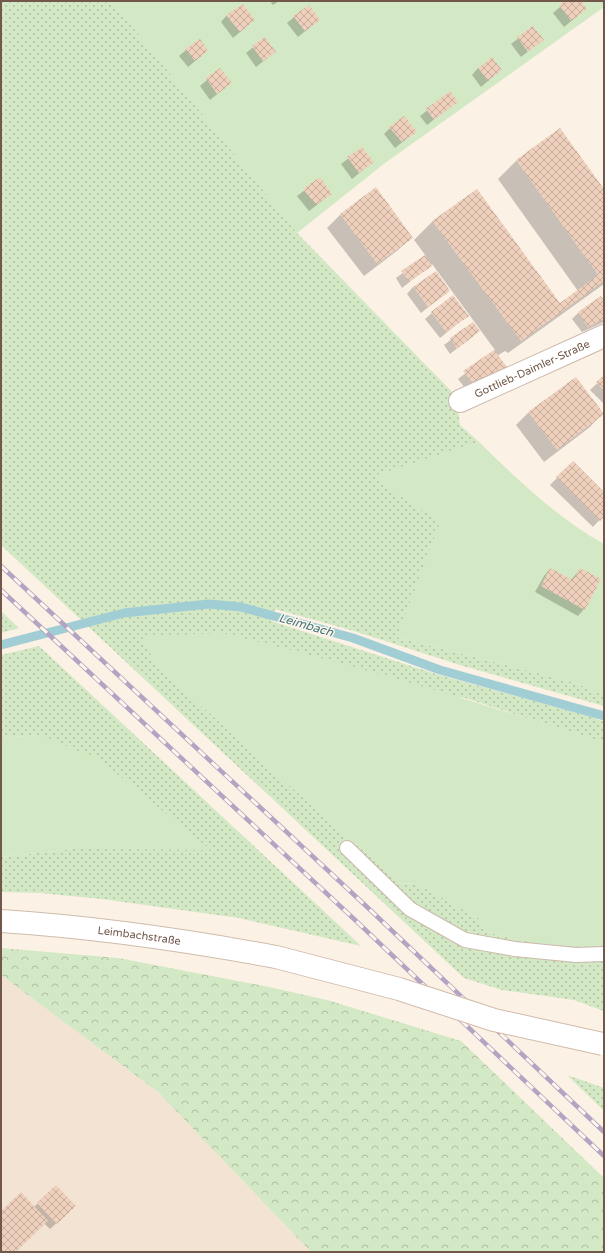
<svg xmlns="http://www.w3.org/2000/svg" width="605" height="1253" font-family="'Varela Round',sans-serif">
	<defs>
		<pattern id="grass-dots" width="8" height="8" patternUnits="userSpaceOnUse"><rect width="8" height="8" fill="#d3e8c4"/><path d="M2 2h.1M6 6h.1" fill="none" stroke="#b0bfa1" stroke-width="1.8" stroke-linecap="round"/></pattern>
		<pattern id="forest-crowns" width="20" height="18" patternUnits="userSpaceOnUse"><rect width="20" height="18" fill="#d3e8c4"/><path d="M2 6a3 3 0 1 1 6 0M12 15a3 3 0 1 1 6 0" fill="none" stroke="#b0bfa1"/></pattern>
		<pattern id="building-cross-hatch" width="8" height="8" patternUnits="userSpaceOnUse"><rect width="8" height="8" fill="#efd0bd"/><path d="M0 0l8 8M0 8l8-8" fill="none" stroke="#c6ac9c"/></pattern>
	</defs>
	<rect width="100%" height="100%" fill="#fbf1e4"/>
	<polygon fill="#f2e3d3" points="1,975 158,1092 311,1252 1,1252"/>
	<g fill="url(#grass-dots)">
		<path d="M1 1H112L297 233 456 396 460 425 479 442 377 475 379 482 441 522 397 637 576 683 604 695V706L460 665 354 631 275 609 271 621 439 675 592 717 604 722V743L465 698 154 662 254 754 401 884 416 883 480 919 485 931C524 943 563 949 604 945V1011L574 1000 502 990 464 978 1 545Z"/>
		<polygon points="1,611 19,628 1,633"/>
		<polygon points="39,646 344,930 361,946 239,918 102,899 40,893 1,892 1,857 74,849 39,735 1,738 1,655"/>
		<polygon points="567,1075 604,1088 604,1111"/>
	</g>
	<polygon fill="url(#forest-crowns)" points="1,948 118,958 269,987 327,1000 461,1041 604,1178 604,1252 311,1252 158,1092 1,975"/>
	<g fill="#d3e8c4">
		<polygon points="112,1 604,1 604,7 385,163 297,233"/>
		<path d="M479 442C517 479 557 518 604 544V695L576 683 397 637 440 522 379 482 377 475Z"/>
		<path d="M222 633C351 663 478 702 604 743V945C563 949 524 943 485 931L480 919 416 883 401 884 254 754 154 662 142 636Z"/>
		<polygon points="39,735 99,759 211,850 74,849 1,857 1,738"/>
	</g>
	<g fill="#0003">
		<polygon points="270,1 279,1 273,5"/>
		<polygon points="567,1 579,1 586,9 564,27 553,13"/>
		<polygon points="227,15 254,20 233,38 221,22"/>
		<polygon points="294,17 319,20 298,37 287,23"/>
		<polygon points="533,27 543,40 521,57 511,44"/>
		<polygon points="265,38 275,52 256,67 246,53"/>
		<polygon points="186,50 207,51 188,67 179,56"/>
		<polygon points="478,68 501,70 481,87 472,75"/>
		<polygon points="220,69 231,83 210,100 200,86"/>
		<polygon points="450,93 456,102 427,125 420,116"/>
		<polygon points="390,128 415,132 395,148 384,134"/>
		<polygon points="560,129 604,191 604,284 508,353 505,351 497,356 505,367 499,374 465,388 458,379 495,350 432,264 402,288 396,278 426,256 414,240 432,222 477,190 560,304 578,291 498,179 516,161"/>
		<polygon points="362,148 373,162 352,179 341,164"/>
		<polygon points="320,179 331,194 309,211 297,196"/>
		<polygon points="376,189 411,238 398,250 364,276 327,228 340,215"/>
		<polygon points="413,287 449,291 421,313 407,294"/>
		<polygon points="604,301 604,322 582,332 572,319 579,312"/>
		<polygon points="432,313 467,316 440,338 425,319"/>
		<polygon points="473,323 479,331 450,354 444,345"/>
		<polygon points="604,377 604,404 590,390"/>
		<polygon points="529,412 602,414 590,427 544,462 516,425"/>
		<polygon points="573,462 604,493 604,515 593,527 550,485"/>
		<polygon points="550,569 571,580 580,569 584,609 578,616 535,592 544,576"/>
		<polygon points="56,1186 75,1206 50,1229 44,1223 15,1252 1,1252 1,1213 34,1207"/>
	</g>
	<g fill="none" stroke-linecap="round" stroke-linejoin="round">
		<polyline stroke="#a1ced5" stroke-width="9" points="1,645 124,613 209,604 241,607 353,638 440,670 604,716"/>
	</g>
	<g fill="url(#building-cross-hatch)">
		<polygon points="565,1 581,1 587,9 571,21 559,5"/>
		<polygon points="243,4 255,20 240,32 226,15"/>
		<polygon points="309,5 320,20 305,31 293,16"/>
		<polygon points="533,26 544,40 528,52 517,37"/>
		<polygon points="265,37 276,52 263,61 252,46"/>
		<polygon points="200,39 208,51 195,61 185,49"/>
		<polygon points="492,57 502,70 488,81 478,68"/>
		<polygon points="220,68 232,83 217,94 206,78"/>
		<polygon points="450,91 458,102 434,120 426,109"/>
		<polygon points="404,116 417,132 402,142 389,127"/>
		<polygon points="560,128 604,189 604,281 521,341 432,221 477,189 560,303 598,275 516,160"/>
		<polygon points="362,147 374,162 359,173 347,157"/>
		<polygon points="320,177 332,194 316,205 303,189"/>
		<polygon points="376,187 413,238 377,264 340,214"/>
		<polygon points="425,255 432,266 409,282 401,271"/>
		<polygon points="436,271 450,291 428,307 413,287"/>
		<polygon points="453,295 469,316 446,332 431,312"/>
		<polygon points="601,296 604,300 604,319 588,327 578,312"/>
		<polygon points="473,322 480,331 457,349 450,338"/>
		<polygon points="494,350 507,367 472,382 463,371"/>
		<polygon points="604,375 604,391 596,382"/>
		<polygon points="576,377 604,414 557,450 528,412"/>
		<polygon points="573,461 604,492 604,517 600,521 556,477"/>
		<polygon points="550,568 573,580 580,568 601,579 585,610 541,586"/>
		<polygon points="56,1185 76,1206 57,1224 37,1203"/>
		<polygon points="21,1192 48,1221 16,1252 1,1252 1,1211"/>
	</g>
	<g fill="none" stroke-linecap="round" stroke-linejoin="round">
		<g stroke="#ccb9ab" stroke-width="16">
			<polyline id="lane" points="347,848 410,909 465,940 515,949 576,955 604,954"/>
		</g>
		<g stroke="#ccb9ab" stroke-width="24">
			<g id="street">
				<path id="s1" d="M460 401 604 336"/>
			</g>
		</g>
		<g stroke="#d1bbac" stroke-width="24">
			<g id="secondary">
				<path id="s2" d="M1 921C93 927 185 940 276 957"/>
			</g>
		</g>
		<use href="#lane" stroke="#fff" stroke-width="14"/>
		<use href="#street" stroke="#fff" stroke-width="22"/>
		<use href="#secondary" stroke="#fff" stroke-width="22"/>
		<g stroke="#b4a4c4" stroke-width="4.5">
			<g id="rail">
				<polyline points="1,566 366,906 604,1132"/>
				<polyline points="1,590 354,919 604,1156"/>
			</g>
		</g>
		<use href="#rail" stroke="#fef6ea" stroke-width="3" stroke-dasharray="9" stroke-linecap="butt"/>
		<g stroke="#d1bbac" stroke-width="24" stroke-linecap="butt">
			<polyline id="secondary-bridge" points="276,957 399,989 494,1020 603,1044"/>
		</g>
		<use href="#secondary-bridge" stroke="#fff" stroke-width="22"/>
	</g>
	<g text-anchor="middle" stroke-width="3" stroke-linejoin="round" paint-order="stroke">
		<g font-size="11" fill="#72584b" stroke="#fef6ea">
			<text dy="4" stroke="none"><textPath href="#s1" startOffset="79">Gottlieb-Daimler-Straße</textPath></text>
			<text dy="4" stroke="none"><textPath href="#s2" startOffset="139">Leimbachstraße</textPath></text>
		</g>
		<g font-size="12" font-style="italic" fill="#43767e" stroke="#fef6ea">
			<text transform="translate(306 625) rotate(16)" y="4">Leimbach</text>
		</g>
	</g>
	<rect width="605" height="1253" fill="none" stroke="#72584b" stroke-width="4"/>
</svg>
